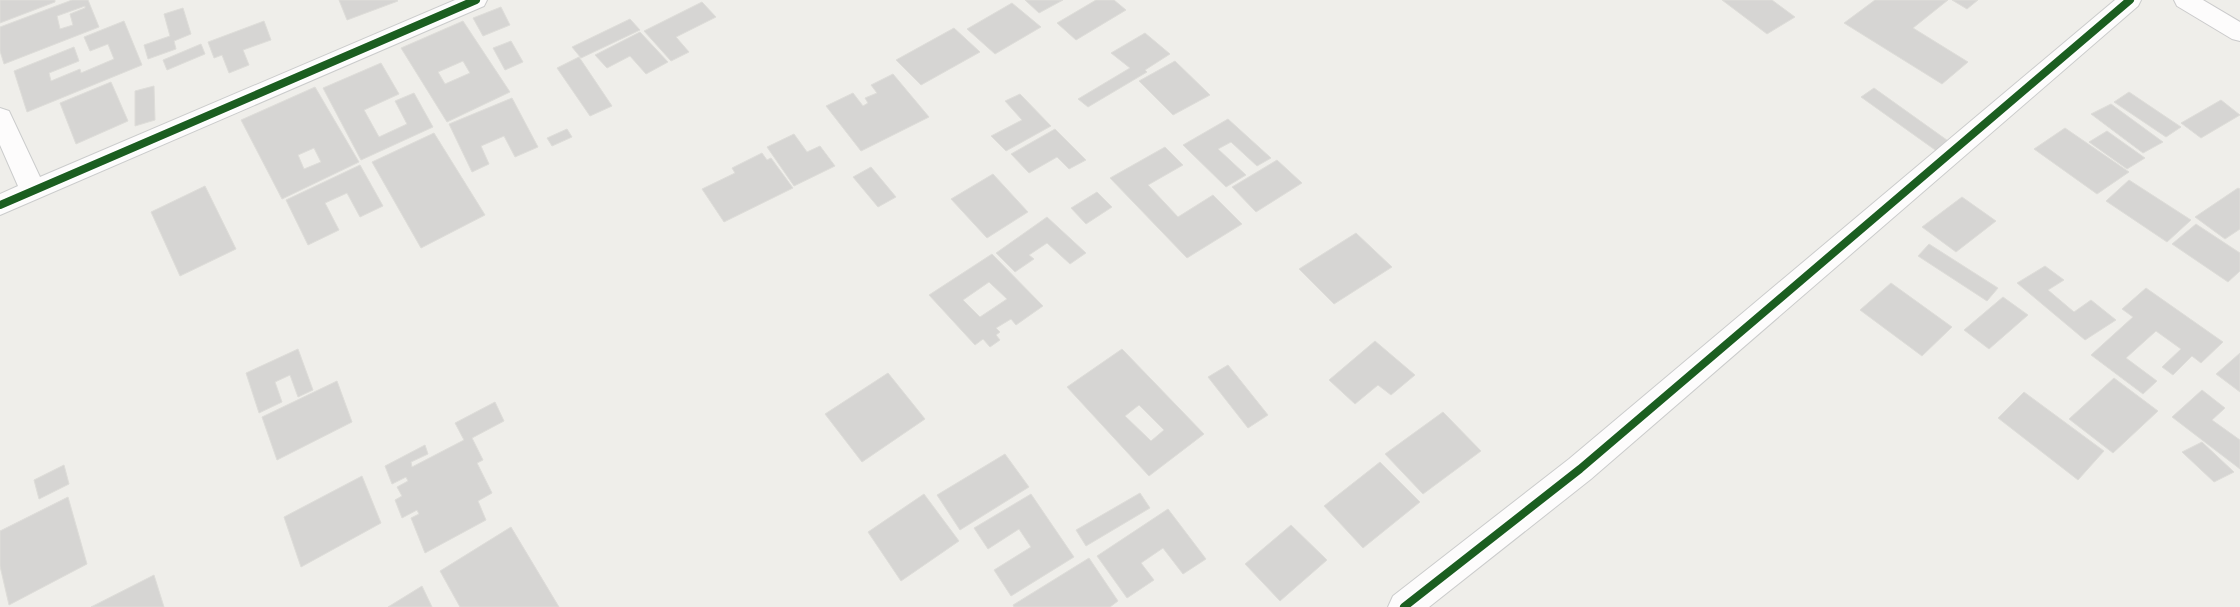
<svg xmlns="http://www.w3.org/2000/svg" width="2240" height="607" font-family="'Asap Condensed',sans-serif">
	<rect width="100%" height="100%" fill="#efeeea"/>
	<g fill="#d6d5d3" stroke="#deddd9" fill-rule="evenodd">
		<polygon points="0,0 55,0 55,2 0,23"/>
		<path d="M72 0H88L99 27 4 64 0 51V27ZM85 6V8L70 14 73 25 60 29 57 16Z"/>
		<polygon points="339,0 397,0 398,1 347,20"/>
		<polygon points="1025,0 1063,0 1039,13"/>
		<polygon points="1096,0 1114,0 1126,10 1076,40 1057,23"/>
		<polygon points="1722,0 1772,0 1795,17 1767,34"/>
		<polygon points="1875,0 1948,0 1913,28 1968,62 1942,84 1844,23"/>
		<polygon points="1952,0 1978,0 1967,9"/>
		<polygon points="702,2 716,17 676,37 689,52 671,61 644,31"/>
		<polygon points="1012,3 1041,27 995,54 967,29"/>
		<polygon points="501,7 510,25 483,36 473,18"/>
		<polygon points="183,8 191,34 174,41 176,49 148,59 144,45 170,36 164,14"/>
		<polygon points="630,19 640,30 581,58 572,47"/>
		<polygon points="124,21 142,65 27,112 14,71 74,47 79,61 49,73 51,81 80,69 81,73 114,59 108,44 90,51 84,37"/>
		<polygon points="264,21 271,40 243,50 249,65 229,73 222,55 214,58 208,42"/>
		<path d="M463 21 510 92 447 122 401 48ZM463 61 470 73 445 84 438 72Z"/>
		<polygon points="954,28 980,52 921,85 896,60"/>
		<polygon points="640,32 668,62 646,74 630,56 607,68 595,55"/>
		<polygon points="1145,33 1170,54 1145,70 1147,72 1088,107 1078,99 1130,68 1111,53"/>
		<polygon points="511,41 523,62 505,70 493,48"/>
		<polygon points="201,44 205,54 167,70 163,60"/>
		<polygon points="579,57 612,106 590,116 557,68"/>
		<polygon points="1175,61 1210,95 1173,115 1139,81"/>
		<polygon points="381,63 399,94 364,110 379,137 407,124 395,101 414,93 433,127 361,160 323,88"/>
		<polygon points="893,74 929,117 861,151 826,106 853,93 863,106 868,103 865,98 877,93 871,85"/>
		<polygon points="111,82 128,121 76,144 60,103"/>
		<polygon points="154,86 155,120 135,126 135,91"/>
		<path d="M315 87 359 162 282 199 241 120ZM314 148 321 162 304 169 298 155Z"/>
		<polygon points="1874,88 1951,143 1938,152 1861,97"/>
		<polygon points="2129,92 2181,127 2166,137 2114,102"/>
		<polygon points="1020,94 1051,126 1006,151 991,136 1022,120 1005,101"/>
		<polygon points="512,98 538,147 515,157 504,136 481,146 489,164 472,172 449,124"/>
		<polygon points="2221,100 2240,115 2201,138 2181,123"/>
		<polygon points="2111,104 2163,142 2143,153 2091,114"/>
		<polygon points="1228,119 1271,158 1257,166 1231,142 1218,149 1246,175 1226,187 1183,145"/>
		<polygon points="2065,128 2129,172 2097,194 2034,149"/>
		<polygon points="567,129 572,137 552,146 547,138"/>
		<polygon points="1055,129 1086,160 1069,169 1057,157 1029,173 1011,154"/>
		<polygon points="2107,131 2145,158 2127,169 2089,142"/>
		<polygon points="434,133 485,215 421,248 372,162"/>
		<polygon points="794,134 807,152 820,146 835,166 794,186 767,147"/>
		<polygon points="1165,147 1183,165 1148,185 1178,217 1213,195 1242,224 1187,258 1110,178"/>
		<polygon points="762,153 767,160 771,158 793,188 724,222 702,189 735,173 732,168"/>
		<polygon points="1277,160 1302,183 1256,212 1232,187"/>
		<polygon points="360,165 383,206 360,217 347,193 325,203 339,230 308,245 286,200"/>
		<polygon points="871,167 896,197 878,207 853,177"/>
		<polygon points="993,174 1028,212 987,238 951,199"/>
		<polygon points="2129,180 2191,220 2167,242 2106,201"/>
		<polygon points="205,186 236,249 180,276 151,212"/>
		<polygon points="2238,188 2240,189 2240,229 2225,239 2195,217"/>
		<polygon points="1097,192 1112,207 1086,224 1071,208"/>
		<polygon points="1962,197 1996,221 1956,252 1922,227"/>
		<polygon points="1047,217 1086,253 1070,264 1047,243 1029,255 1034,259 1015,272 996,253"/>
		<polygon points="2196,224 2240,253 2240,271 2228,282 2172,244"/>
		<polygon points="1356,233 1392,267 1334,304 1299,269"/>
		<polygon points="1929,244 1998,288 1987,301 1918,256"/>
		<path d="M992 254 1043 306 1016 325 1011 319 996 328 1000 332 996 335 1000 340 990 347 983 339 975 345 929 295ZM989 282 1007 299 980 317 963 300Z"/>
		<polygon points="2045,266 2064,280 2048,290 2074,312 2091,300 2116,320 2085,340 2017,283"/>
		<polygon points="1891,283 1952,327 1922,356 1860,310"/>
		<polygon points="2146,288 2223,342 2201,363 2192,356 2173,375 2162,367 2181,349 2156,331 2126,358 2157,381 2143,394 2091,355 2133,317 2122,309"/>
		<polygon points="2003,297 2028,315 1989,349 1964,330"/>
		<polygon points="1375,341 1415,375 1391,395 1378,385 1355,404 1329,380"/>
		<polygon points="298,349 313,390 298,397 290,375 275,382 282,402 259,413 246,373"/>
		<path d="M1122 349 1204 434 1149 476 1067 387ZM1139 405 1164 430 1151 441 1125 416Z"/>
		<polygon points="2240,353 2240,392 2216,374"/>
		<polygon points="1228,365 1268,415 1248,428 1208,377"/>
		<polygon points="888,373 925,419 862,462 825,414"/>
		<polygon points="2114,378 2158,411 2113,453 2069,419"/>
		<polygon points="337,381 352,422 277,460 262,417"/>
		<polygon points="2202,390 2225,408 2212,420 2240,440 2240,469 2172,417"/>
		<polygon points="2024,392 2104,451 2078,480 1998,418"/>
		<polygon points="495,402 504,421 472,438 483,460 477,463 492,493 478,501 486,520 425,553 411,518 419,514 417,510 402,518 395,500 402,496 397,487 408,481 406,477 392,484 385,466 425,445 428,454 411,462 412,467 464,440 455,423"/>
		<polygon points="1443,412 1481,451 1423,494 1385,454"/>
		<polygon points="2202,442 2234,472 2214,482 2182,452"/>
		<polygon points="1005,454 1029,487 960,530 937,495"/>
		<polygon points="1380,462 1420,502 1363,548 1324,506"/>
		<polygon points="64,465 69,484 39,499 34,480"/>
		<polygon points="362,476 381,523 301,567 284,517"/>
		<polygon points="1140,493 1150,508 1086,546 1076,530"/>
		<polygon points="924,494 959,541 901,581 868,532"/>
		<polygon points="1031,494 1074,557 1011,596 994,570 1031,547 1019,529 988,549 974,528"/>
		<polygon points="68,497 87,564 9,605 0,566 0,531"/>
		<polygon points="1168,509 1206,559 1183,574 1163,548 1141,563 1154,580 1127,598 1097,556"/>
		<polygon points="1291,525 1327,560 1280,601 1245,564"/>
		<polygon points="511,527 559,607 460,607 440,571"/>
		<polygon points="1089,558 1118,601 1110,607 1014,607 1013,605"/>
		<polygon points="154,575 164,607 91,607"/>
		<polygon points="422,586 432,607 388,607"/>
	</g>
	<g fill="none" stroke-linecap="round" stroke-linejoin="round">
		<g stroke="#cbcccc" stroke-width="2">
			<g id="street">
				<polygon points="455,0 487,0 484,6 0,215 0,194 18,186 0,145 0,108 9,111 40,177"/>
				<polygon points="2115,0 2141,0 2138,6 1591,479 1429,607 1388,607 1393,596 1569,459"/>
			</g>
		</g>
		<g stroke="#cacacb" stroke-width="2">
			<polygon id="secondary" points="2174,0 2203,0 2240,22 2240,41 2232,39 2177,6"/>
		</g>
		<use href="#street" fill="#fdfcfc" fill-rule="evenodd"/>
		<use href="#secondary" fill="#fdfcfc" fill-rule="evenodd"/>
		<g stroke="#fff" stroke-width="11">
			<g id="cycleway">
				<polyline points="0,205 476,0"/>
				<polyline points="1404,607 1580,469 2130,0"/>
			</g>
		</g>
		<use href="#cycleway" stroke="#1b5e20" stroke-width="8"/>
	</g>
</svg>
